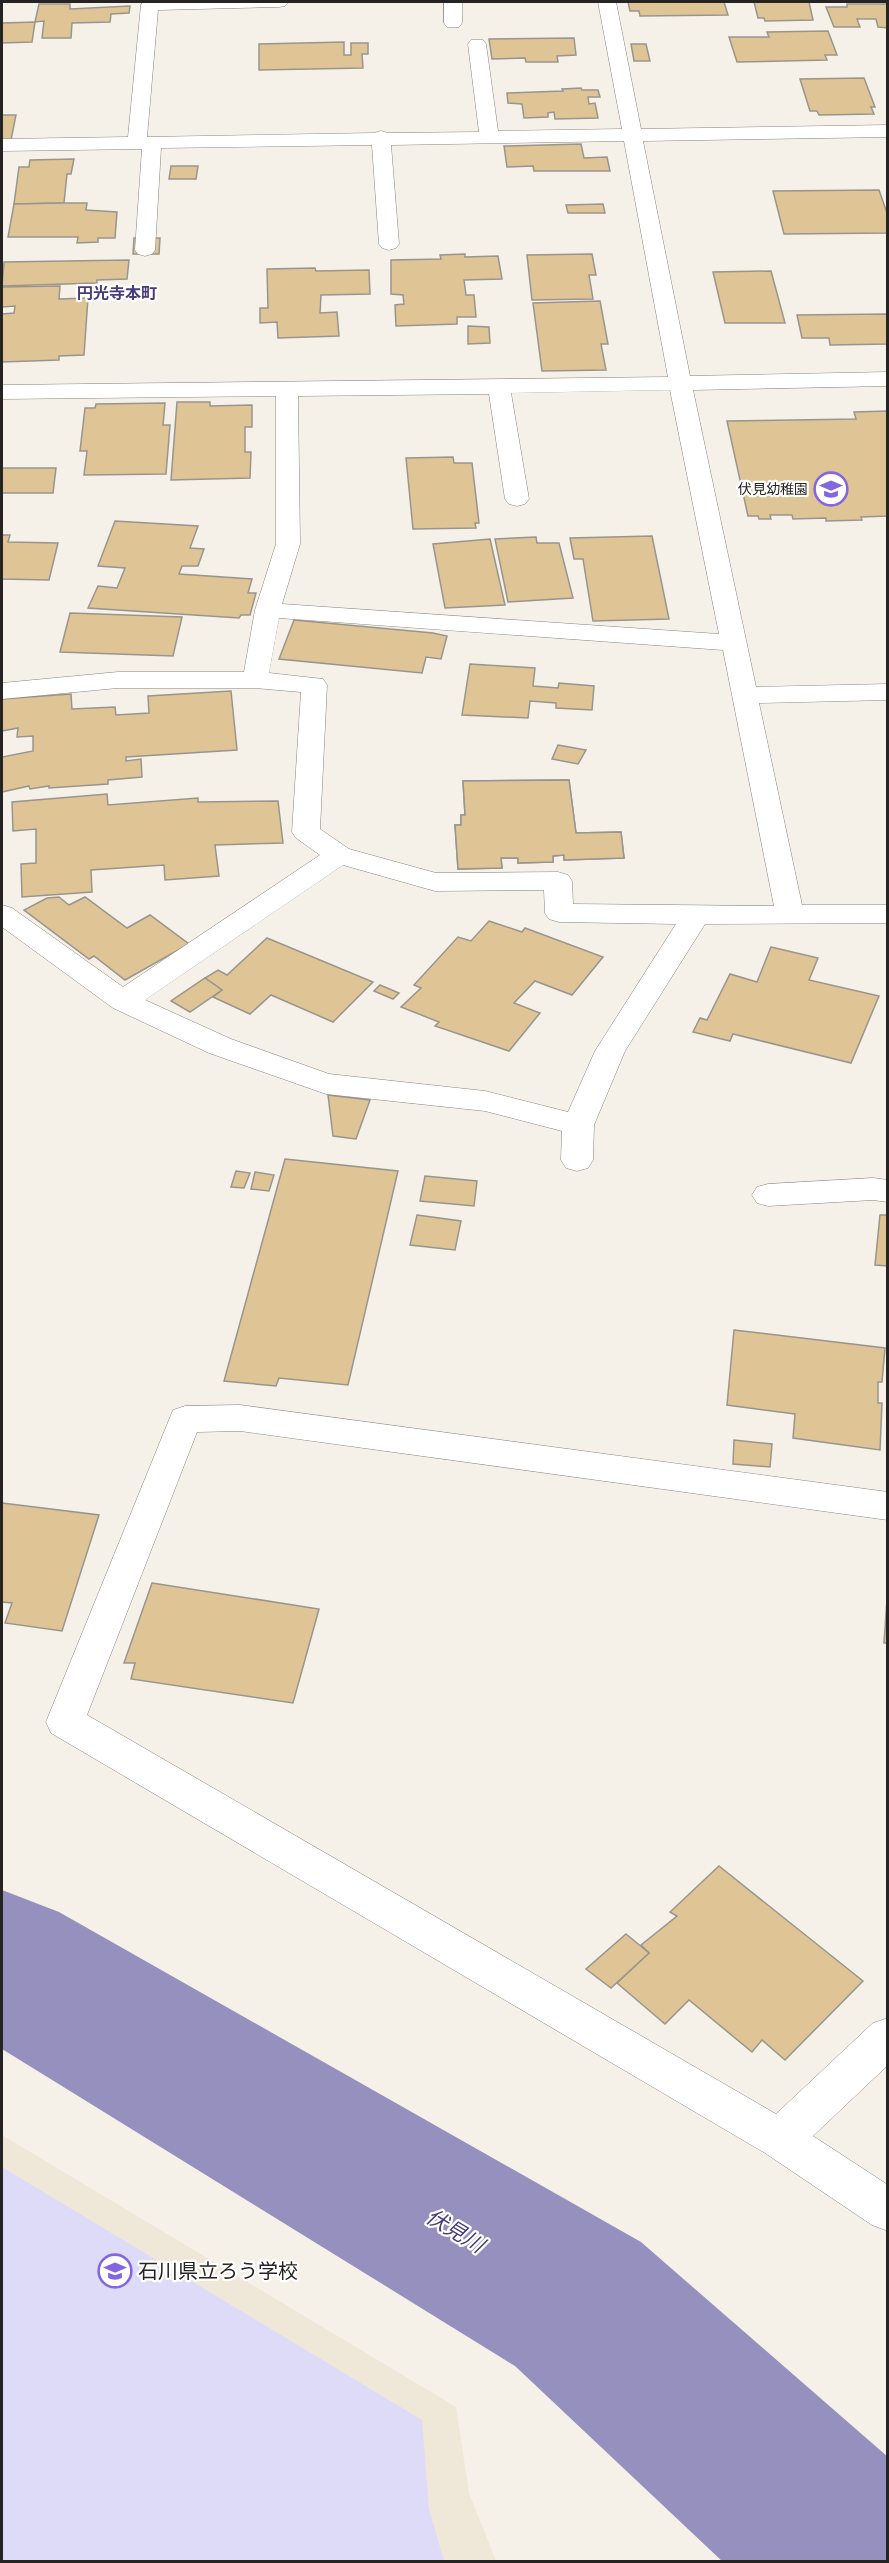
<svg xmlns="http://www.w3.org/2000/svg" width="889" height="2563" font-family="Signika,'Noto Sans JP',sans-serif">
	<rect width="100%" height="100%" fill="#f5f1e9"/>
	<polygon fill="#efe7d8" points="2,2135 456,2407 469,2493 496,2561 2,2561"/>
	<polygon fill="#dedbf9" points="2,2167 422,2420 429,2509 444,2561 2,2561"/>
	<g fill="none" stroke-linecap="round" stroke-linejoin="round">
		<polygon fill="#9690be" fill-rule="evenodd" points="2,1890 59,1912 641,2242 888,2457 888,2562 723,2562 515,2366 2,2049"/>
	</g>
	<g fill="#dfc596" stroke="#99958e" stroke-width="1.5">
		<polygon points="628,2 724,2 728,15 640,16 639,11 630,11"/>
		<polygon points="754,2 809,2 813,20 765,21 764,18 758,18"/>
		<polygon points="39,4 70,4 70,9 130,6 129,13 111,14 110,22 72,23 71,38 42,38 44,21 35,22"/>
		<polygon points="847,4 888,4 888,28 878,27 876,19 857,19 860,27 834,27 826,7 847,7"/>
		<polygon points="35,22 32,42 2,43 2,23"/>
		<polygon points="828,31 837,55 825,55 827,60 737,62 729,37 769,37 767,32"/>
		<polygon points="574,38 576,55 557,56 558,62 526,62 525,58 492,59 489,39"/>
		<polygon points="344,42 344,55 351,55 351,43 368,43 368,54 362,54 363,68 259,70 259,44"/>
		<polygon points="631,44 646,44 650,61 634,61"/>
		<polygon points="864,78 875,107 871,107 874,114 819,115 817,111 810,111 800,79"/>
		<polygon points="581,88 582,90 598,90 600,97 588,97 589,104 595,103 598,118 555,119 554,112 548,113 548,117 524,118 522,104 508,103 507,93 563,91 562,89"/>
		<polygon points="2,115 16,115 11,140 2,140"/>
		<polygon points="581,144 584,158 607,157 610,171 534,171 533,166 507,167 504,146"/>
		<polygon points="74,159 71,174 67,174 64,203 14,204 19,167 29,167 30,160"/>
		<polygon points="171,166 198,166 196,179 169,179"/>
		<polygon points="879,190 888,216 888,233 784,234 773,191"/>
		<polygon points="64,203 87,203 86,210 117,212 115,238 98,238 98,242 77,243 78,237 8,237 14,204"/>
		<polygon points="603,204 605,213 568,213 566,205"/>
		<polygon points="134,238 160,238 159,254 133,254"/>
		<polygon points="465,254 465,257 498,256 502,279 464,280 466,295 474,295 476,317 457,317 457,324 396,326 395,305 404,304 403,295 391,294 391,260 441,259 440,255"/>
		<polygon points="592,254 596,275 589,275 593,299 532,300 527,255"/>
		<polygon points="129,260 127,279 97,280 97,283 2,286 4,262"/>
		<polygon points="315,268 316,271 369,270 370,294 321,295 320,313 337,312 339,336 278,338 277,322 260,323 260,308 268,308 267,269"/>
		<polygon points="771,271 785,323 725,323 713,272"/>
		<polygon points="60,286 59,299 88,298 84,355 59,356 59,360 2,362 2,314 14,313 15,306 2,307 2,287"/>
		<polygon points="600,301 608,344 601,344 606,370 542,371 533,303"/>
		<polygon points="888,314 888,344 830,345 829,338 802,338 797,315"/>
		<polygon points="468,326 489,327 490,343 468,344"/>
		<polygon points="177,402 210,402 210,406 252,405 252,427 245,427 245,452 251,452 250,478 171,480"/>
		<polygon points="165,403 163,425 170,425 166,474 84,475 87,451 80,451 85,408 95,408 96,404"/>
		<polygon points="888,411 888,516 861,517 862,520 826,521 826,518 793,519 792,515 770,515 771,519 759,519 758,516 748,516 727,421 856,419 854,412"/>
		<polygon points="453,457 454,463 472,463 479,523 475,523 476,528 413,529 406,458"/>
		<polygon points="2,468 56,468 53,493 2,493"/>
		<polygon points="115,521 198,526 190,548 204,549 198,566 182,566 179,574 252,579 248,593 256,593 250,615 241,615 239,618 88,608 98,586 117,588 125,568 98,566"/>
		<polygon points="2,535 10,535 8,542 58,543 49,580 2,579"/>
		<polygon points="652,536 669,619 593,621 583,559 574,559 570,538"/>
		<polygon points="536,537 537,543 559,543 573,598 508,602 495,539"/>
		<polygon points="490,539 505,605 445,608 433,544"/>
		<polygon points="70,613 182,617 173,656 60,652"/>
		<polygon points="294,620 433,633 447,636 441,659 426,657 422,673 279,659"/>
		<polygon points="470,664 535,668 533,686 558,688 559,683 594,686 592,710 556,708 556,703 530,701 528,718 462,715"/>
		<polygon points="231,691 237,750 126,757 126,761 141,759 142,777 108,780 108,784 49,788 49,786 30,789 29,786 2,792 2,757 33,751 33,736 17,737 18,728 2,731 2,699 71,694 72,709 115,707 116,715 149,713 148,696"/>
		<polygon points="558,745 586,750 578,764 552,759"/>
		<polygon points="569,780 576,833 621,832 624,858 564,860 564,855 553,856 553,862 518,863 518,858 501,858 502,868 458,869 455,825 461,825 461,815 465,815 463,781"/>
		<polygon points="569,780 576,833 621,832 624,858 564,860 564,855 553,856 553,862 518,863 518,858 501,858 502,868 458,869 455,825 461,825 461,815 465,815 463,781"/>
		<polygon points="107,794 108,805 198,798 198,802 278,801 283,843 215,845 219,876 165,880 164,865 91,870 92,892 22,897 21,864 36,863 36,829 13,831 12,802"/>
		<polygon points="59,897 69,905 85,897 127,928 150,915 189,944 125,980 94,956 89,959 24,910 47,898"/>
		<polygon points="489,921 522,932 525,928 603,957 572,995 535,981 514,1003 540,1013 509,1051 435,1026 439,1022 401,1007 421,988 414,985 458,937 471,941"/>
		<polygon points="267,938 373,982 333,1022 271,995 250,1014 213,997 222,990 205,978 218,970 227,975"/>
		<polygon points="771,947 818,958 809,980 879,996 851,1063 733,1034 730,1041 693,1032 700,1018 707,1020 730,974 757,982"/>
		<polygon points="205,978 222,990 190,1012 171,1001"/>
		<polygon points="380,985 399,993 393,999 374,991"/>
		<polygon points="328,1095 370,1100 356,1139 333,1136"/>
		<polygon points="285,1159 398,1171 348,1385 279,1378 276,1386 224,1381"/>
		<polygon points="236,1171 250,1173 244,1188 231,1187"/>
		<polygon points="255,1172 274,1175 269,1191 251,1189"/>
		<polygon points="425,1176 477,1181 474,1206 420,1201"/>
		<polygon points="417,1215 461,1221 455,1250 410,1245"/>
		<polygon points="880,1215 888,1215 888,1266 875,1265"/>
		<polygon points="734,1330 885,1348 882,1382 878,1382 878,1403 882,1403 880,1450 793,1438 795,1414 727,1405"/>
		<polygon points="734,1440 772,1444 770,1467 733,1464"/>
		<polygon points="2,1503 99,1515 62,1631 5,1623 12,1603 2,1602"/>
		<polygon points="152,1583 319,1609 293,1703 131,1679 135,1663 124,1663"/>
		<polygon points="888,1585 888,1643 884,1643"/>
		<polygon points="719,1866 863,1981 785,2060 762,2040 752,2052 689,2000 665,2024 617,1983 649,1953 641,1945 677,1916 670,1912"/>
		<polygon points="626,1934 649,1953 611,1988 586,1969"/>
	</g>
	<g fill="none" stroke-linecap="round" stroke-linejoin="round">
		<g stroke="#89857e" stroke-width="1">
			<g id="street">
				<path d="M143 2H288L285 6 279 7 158 10 147 137 374 133 381 131 388 133 479 132 468 44 471 40H483L486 44 498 131 622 129 598 2H616L641 129 888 125V137L643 141 690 376 888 372V386L693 390 756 687 888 684V700L759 703 802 905H888V923L705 924 625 1051 594 1125 593 1160 588 1168 577 1171 566 1168 561 1160 562 1131 485 1111 326 1094 209 1053 113 1008 2 927V905L12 908 123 987 320 855 296 838 292 832 301 692 255 688H118L2 699V683L118 672H244L255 610 276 544V396L2 399V385L668 377 624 141 391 145 399 244 396 248 389 250 382 248 379 244 372 145 161 148 155 250 152 254 145 256 138 254 135 250 142 149 2 151V139L128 137 141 5ZM670 390 719 634 282 604 300 544 298 396 489 394 505 499 509 504 517 506 525 504 529 499 511 393ZM279 618 723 650 774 906 573 904 572 881 568 875 558 872 436 873 349 849 320 829 327 685 323 679 269 673ZM343 865 435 891 544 890 545 913 549 919 559 922 676 924 595 1051 568 1112 485 1091 329 1074 231 1039 145 1000Z"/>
				<polygon points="444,2 462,2 462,23 459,27 447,27 444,23"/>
				<polygon points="873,1178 888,1180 888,1202 873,1200 768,1206 757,1203 752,1195 757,1187 768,1184"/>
				<polygon points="240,1405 888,1492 888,1520 240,1431 197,1432 87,1715 776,2114 873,2023 888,2018 888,2065 813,2136 888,2185 888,2231 872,2225 765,2153 51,1733 46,1722 173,1410 185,1406"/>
			</g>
		</g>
		<use href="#street" fill="#fff" fill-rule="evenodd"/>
	</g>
	<defs>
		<g id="school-ring" transform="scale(1.725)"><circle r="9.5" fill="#fff" stroke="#8366e1" stroke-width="1.5"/><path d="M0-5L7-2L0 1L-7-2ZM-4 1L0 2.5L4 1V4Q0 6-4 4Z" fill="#8366e1"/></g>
	</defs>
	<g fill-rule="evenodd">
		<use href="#school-ring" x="831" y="489"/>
		<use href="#school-ring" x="115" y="2271"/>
	</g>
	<g text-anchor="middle" stroke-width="4.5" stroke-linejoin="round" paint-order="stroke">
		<g font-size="14" fill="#262422" stroke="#fff" text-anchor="end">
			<text x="808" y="494">伏見幼稚園</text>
		</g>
		<g font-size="16" font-weight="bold" fill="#483c78" stroke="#fff">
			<text x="117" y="299">円光寺本町</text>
		</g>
		<g font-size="20" fill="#262422" stroke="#fff" text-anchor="start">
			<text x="138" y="2278">石川県立ろう学校</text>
		</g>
		<g font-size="21" font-style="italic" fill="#493c78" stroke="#fff">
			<text transform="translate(455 2231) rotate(31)" y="7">伏見川</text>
		</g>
	</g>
	<rect width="889" height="2563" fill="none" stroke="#262422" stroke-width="6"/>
</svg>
